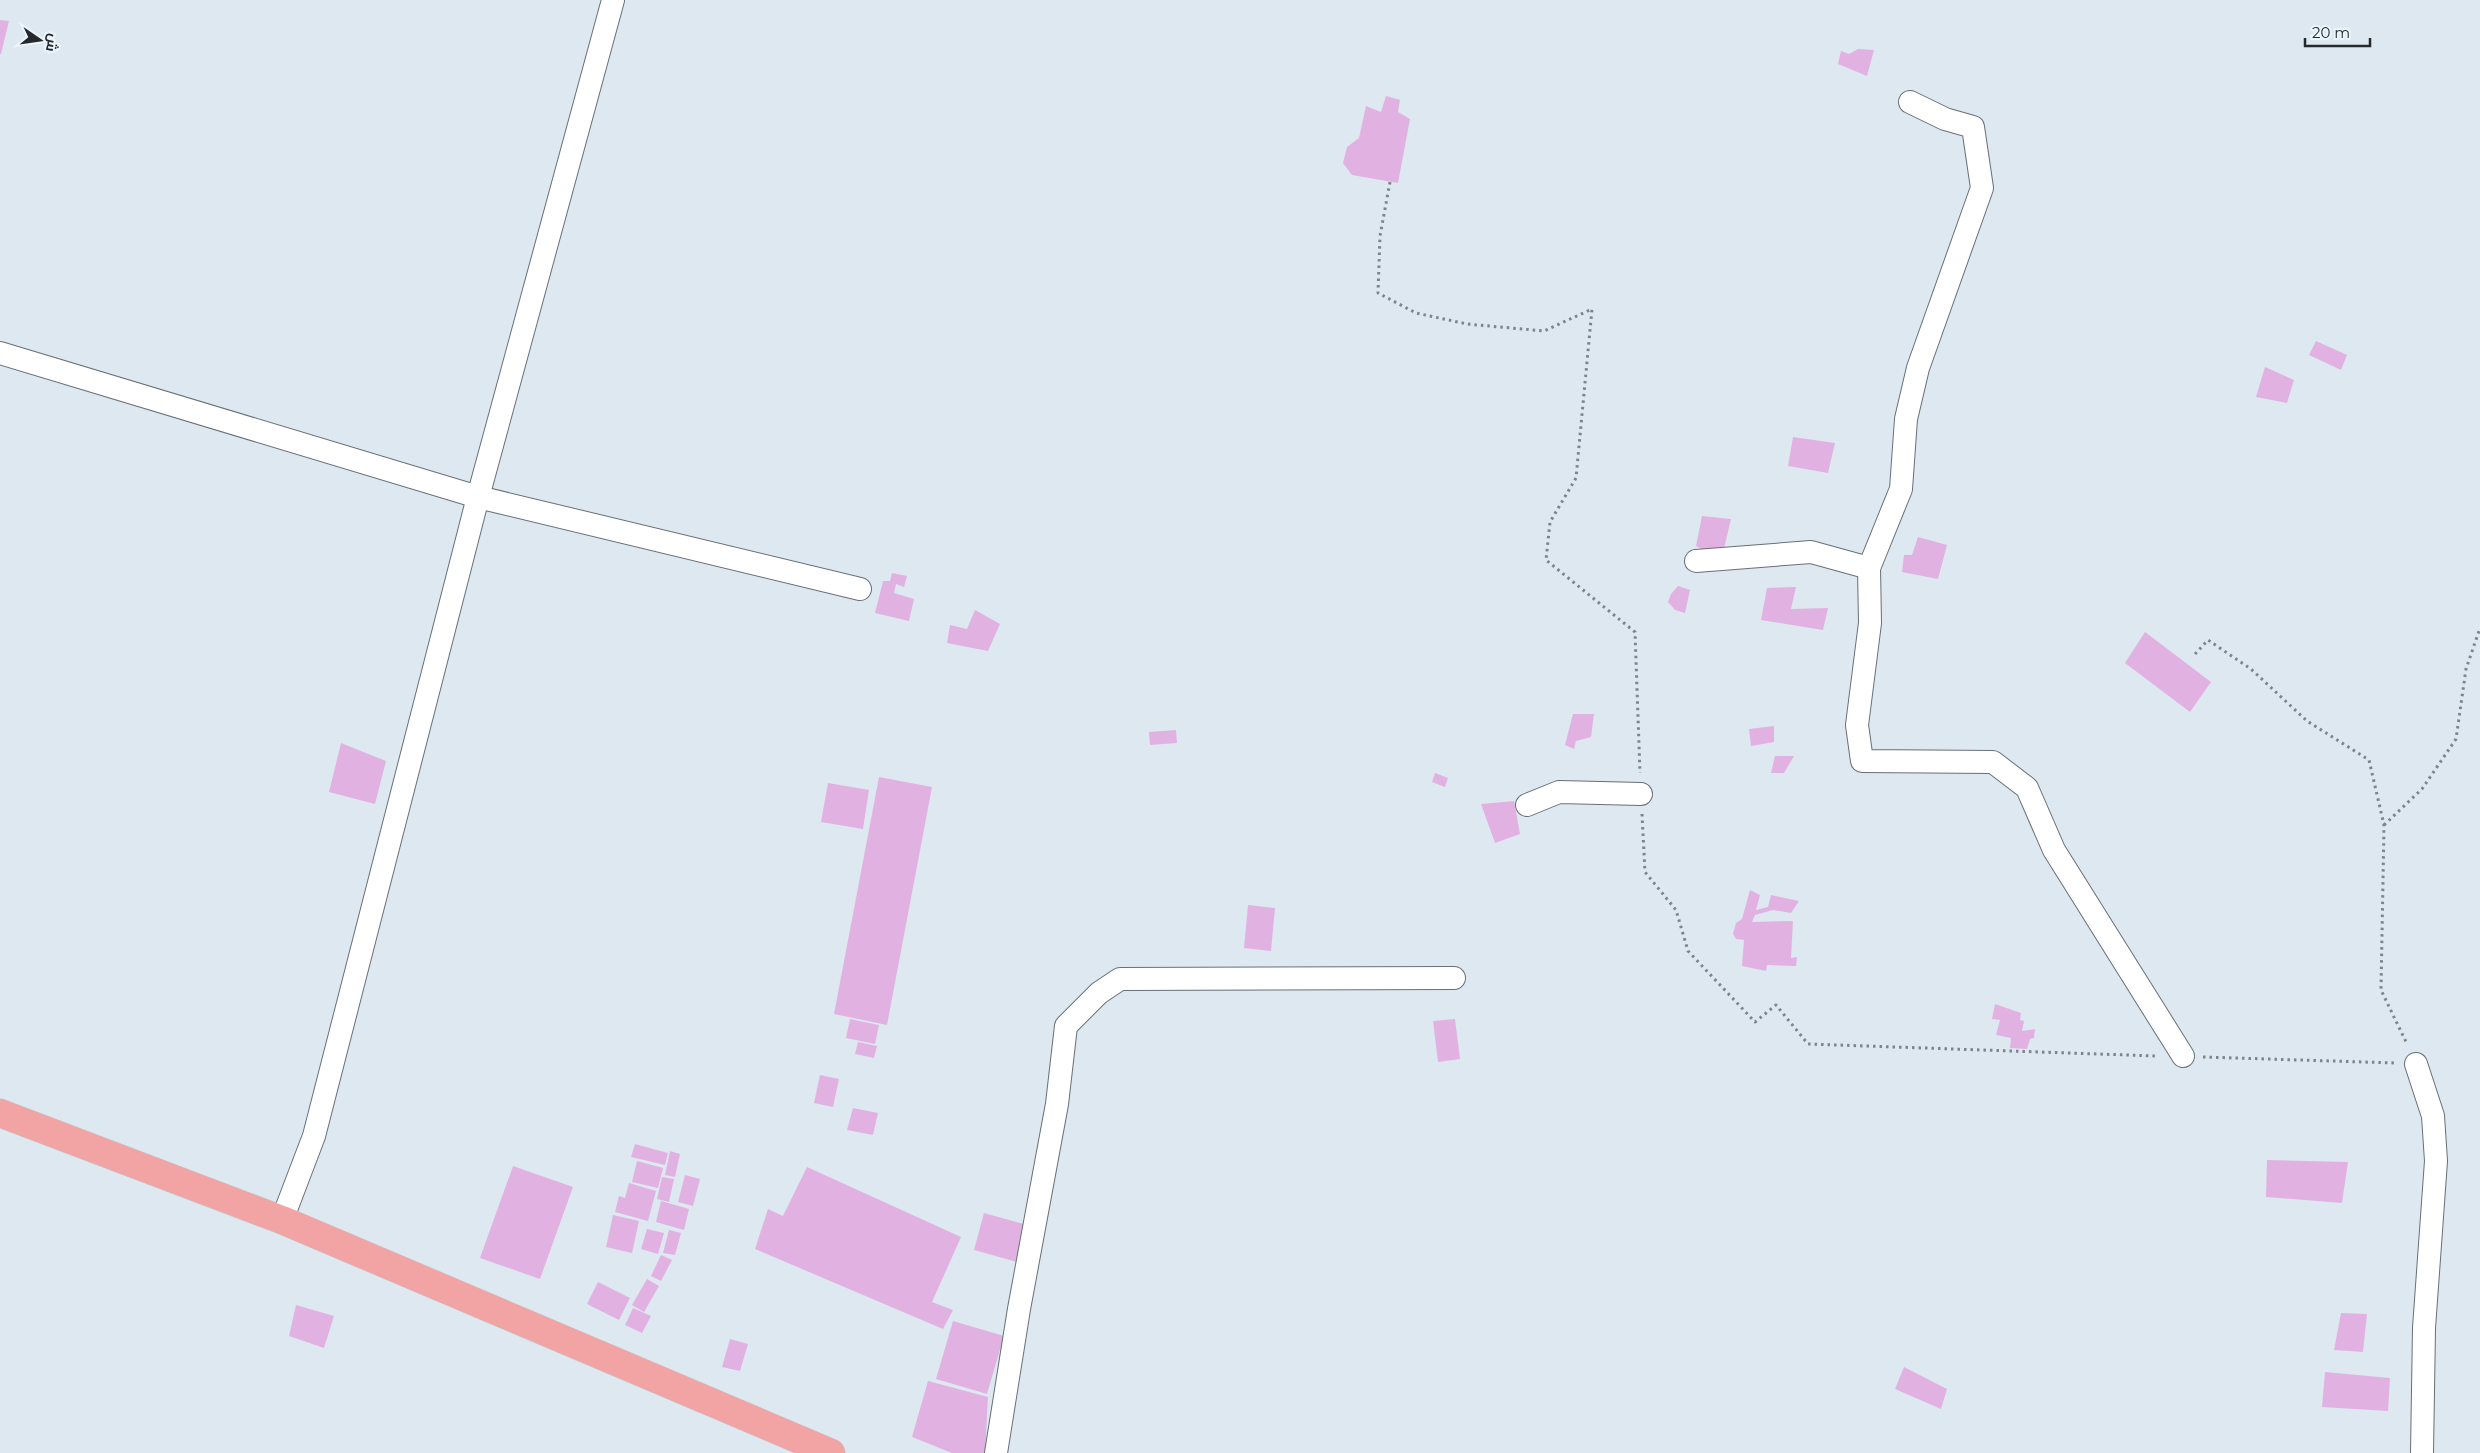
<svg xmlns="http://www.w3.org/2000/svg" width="2480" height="1453" font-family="Montserrat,Cairo,sans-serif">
	<rect width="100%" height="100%" fill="#dee8f1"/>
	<g fill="#e1b2e1">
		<polygon points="0,20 9,21 1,54 0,54"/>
		<polygon points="1858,49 1874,50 1867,76 1838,64 1841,51 1849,54"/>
		<polygon points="1386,96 1400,100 1398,112 1410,119 1398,183 1352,175 1343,163 1347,147 1359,138 1366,106 1381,112"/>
		<polygon points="2316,341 2347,355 2341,370 2309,355"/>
		<polygon points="2265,367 2294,380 2287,403 2256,397"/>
		<polygon points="1793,437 1835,443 1828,473 1788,466"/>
		<polygon points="1702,516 1731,519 1723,553 1711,554 1696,546"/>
		<polygon points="1918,537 1947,545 1938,579 1902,572 1904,555 1912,555"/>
		<polygon points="892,573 907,576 904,587 896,584 894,593 914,599 909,621 875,613 883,581 890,581"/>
		<polygon points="1678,586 1690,590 1685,613 1675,610 1668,602 1671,594"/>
		<polygon points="1796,587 1791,609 1828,608 1823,630 1761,620 1767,588"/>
		<polygon points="975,610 1000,624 988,651 947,643 950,625 967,629"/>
		<polygon points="2145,632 2211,682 2190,712 2125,663"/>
		<polygon points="1573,714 1594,714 1591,737 1576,741 1574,749 1565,745"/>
		<polygon points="1774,726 1774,742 1751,746 1749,729"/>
		<polygon points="1176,730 1177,743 1150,745 1149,732"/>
		<polygon points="341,743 386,761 375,804 329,792"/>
		<polygon points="1775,756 1794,756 1784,773 1771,773"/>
		<polygon points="1435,773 1448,778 1445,787 1432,782"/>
		<polygon points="879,777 932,787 887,1025 834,1014"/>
		<polygon points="828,783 869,790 863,829 821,822"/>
		<polygon points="1514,801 1520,834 1495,843 1481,804"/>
		<polygon points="1750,890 1760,895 1756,910 1768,907 1771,895 1799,901 1791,913 1773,910 1755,915 1752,922 1793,921 1791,958 1797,957 1796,966 1767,965 1766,971 1742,966 1744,940 1736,939 1733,934 1736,923 1742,919"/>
		<polygon points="1248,905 1275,908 1271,951 1244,948"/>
		<polygon points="1995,1004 2021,1013 2020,1020 2024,1021 2022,1031 2035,1029 2034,1038 2030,1039 2027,1049 2010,1048 2011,1038 1996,1035 2000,1020 1992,1019"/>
		<polygon points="850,1019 879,1025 875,1044 846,1038"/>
		<polygon points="1455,1019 1460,1059 1438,1062 1433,1021"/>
		<polygon points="858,1042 877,1046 874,1058 855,1054"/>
		<polygon points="820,1075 839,1079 833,1107 814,1103"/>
		<polygon points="853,1108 878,1113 873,1135 847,1130"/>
		<polygon points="635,1144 668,1153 665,1165 631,1157"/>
		<polygon points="670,1151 680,1154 675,1177 665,1175"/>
		<polygon points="2267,1160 2348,1162 2342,1203 2266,1197"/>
		<polygon points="637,1161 663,1168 658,1188 632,1182"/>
		<polygon points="513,1166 573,1187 540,1279 480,1258"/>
		<polygon points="807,1167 961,1237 932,1302 953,1310 943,1329 755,1249 768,1209 783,1216"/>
		<polygon points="685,1175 700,1179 693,1206 678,1202"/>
		<polygon points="662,1177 674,1179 669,1202 657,1199"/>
		<polygon points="629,1183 656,1191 648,1221 615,1212 619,1196 625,1198"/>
		<polygon points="661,1201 689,1209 684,1230 656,1222"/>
		<polygon points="984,1213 1031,1226 1021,1263 974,1250"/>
		<polygon points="613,1215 639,1221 632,1253 606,1247"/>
		<polygon points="647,1229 664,1233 658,1254 641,1249"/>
		<polygon points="669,1230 681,1233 675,1255 663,1253"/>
		<polygon points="661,1255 672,1260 661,1281 651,1276"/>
		<polygon points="647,1279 659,1286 644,1312 632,1305"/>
		<polygon points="598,1282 630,1298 619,1320 587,1304"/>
		<polygon points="296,1305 334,1316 324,1348 289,1336"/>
		<polygon points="633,1308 651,1316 642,1333 625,1325"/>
		<polygon points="2341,1313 2367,1314 2363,1352 2334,1350"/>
		<polygon points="953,1321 1004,1336 987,1394 936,1379"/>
		<polygon points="730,1339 748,1344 740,1371 722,1367"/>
		<polygon points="1904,1367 1947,1389 1941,1409 1895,1389"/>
		<polygon points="2325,1372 2390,1378 2388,1411 2322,1407"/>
		<polygon points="928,1381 988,1397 985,1453 952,1453 912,1437"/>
	</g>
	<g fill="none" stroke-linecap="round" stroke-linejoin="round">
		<g stroke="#677078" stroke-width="24">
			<g id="minor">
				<polyline points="0,353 478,497 860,589"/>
				<polyline points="1696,561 1811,552 1869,568 1870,623 1857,725 1862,761 1993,762 2027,788 2054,850 2183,1056"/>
				<polyline points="1869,568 1901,489 1906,419 1918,368 1982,188 1973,127 1945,119 1910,102"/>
				<polyline points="1527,805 1559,792 1641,794"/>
				<polyline points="2416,1064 2433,1116 2436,1161 2424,1328 2422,1453"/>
				<polyline points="282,1220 314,1136 478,497 613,0"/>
				<polyline points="996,1453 1019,1309 1057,1104 1066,1026 1099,993 1120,979 1454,978"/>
			</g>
		</g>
		<g stroke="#c6c7c8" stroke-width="29">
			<polyline id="major" points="0,1113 282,1220 831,1453"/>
		</g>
		<g stroke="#7d848a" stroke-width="3" stroke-dasharray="2.5 4" stroke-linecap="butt">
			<polyline points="1390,182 1380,236 1378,293 1416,313 1467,324 1544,331 1592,309 1576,478 1550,522 1546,560 1635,632 1640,773"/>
			<polyline points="2195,654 2208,640 2251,669 2307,721 2369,760 2384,825 2381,990 2407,1044"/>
			<polyline points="1642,814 1645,872 1676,910 1688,951 1755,1022 1776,1005 1808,1044 2156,1056"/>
			<polyline points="2384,825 2422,789 2456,739 2466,669 2480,628"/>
			<polyline points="2203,1057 2396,1063"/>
		</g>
		<use href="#minor" stroke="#fff" stroke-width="22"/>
		<use href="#major" stroke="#f2a3a4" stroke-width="28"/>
	</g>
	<g transform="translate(40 40) rotate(103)" stroke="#ebf5fe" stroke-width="4" paint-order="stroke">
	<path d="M0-4L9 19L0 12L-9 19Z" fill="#25292c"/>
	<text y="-8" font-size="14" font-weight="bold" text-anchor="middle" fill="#25292c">ش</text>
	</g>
	<path d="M2305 38v8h65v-8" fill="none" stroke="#25292c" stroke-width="2.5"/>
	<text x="2312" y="38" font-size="15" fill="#25292c" stroke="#ebf5fe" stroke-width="4" paint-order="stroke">20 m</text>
</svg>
